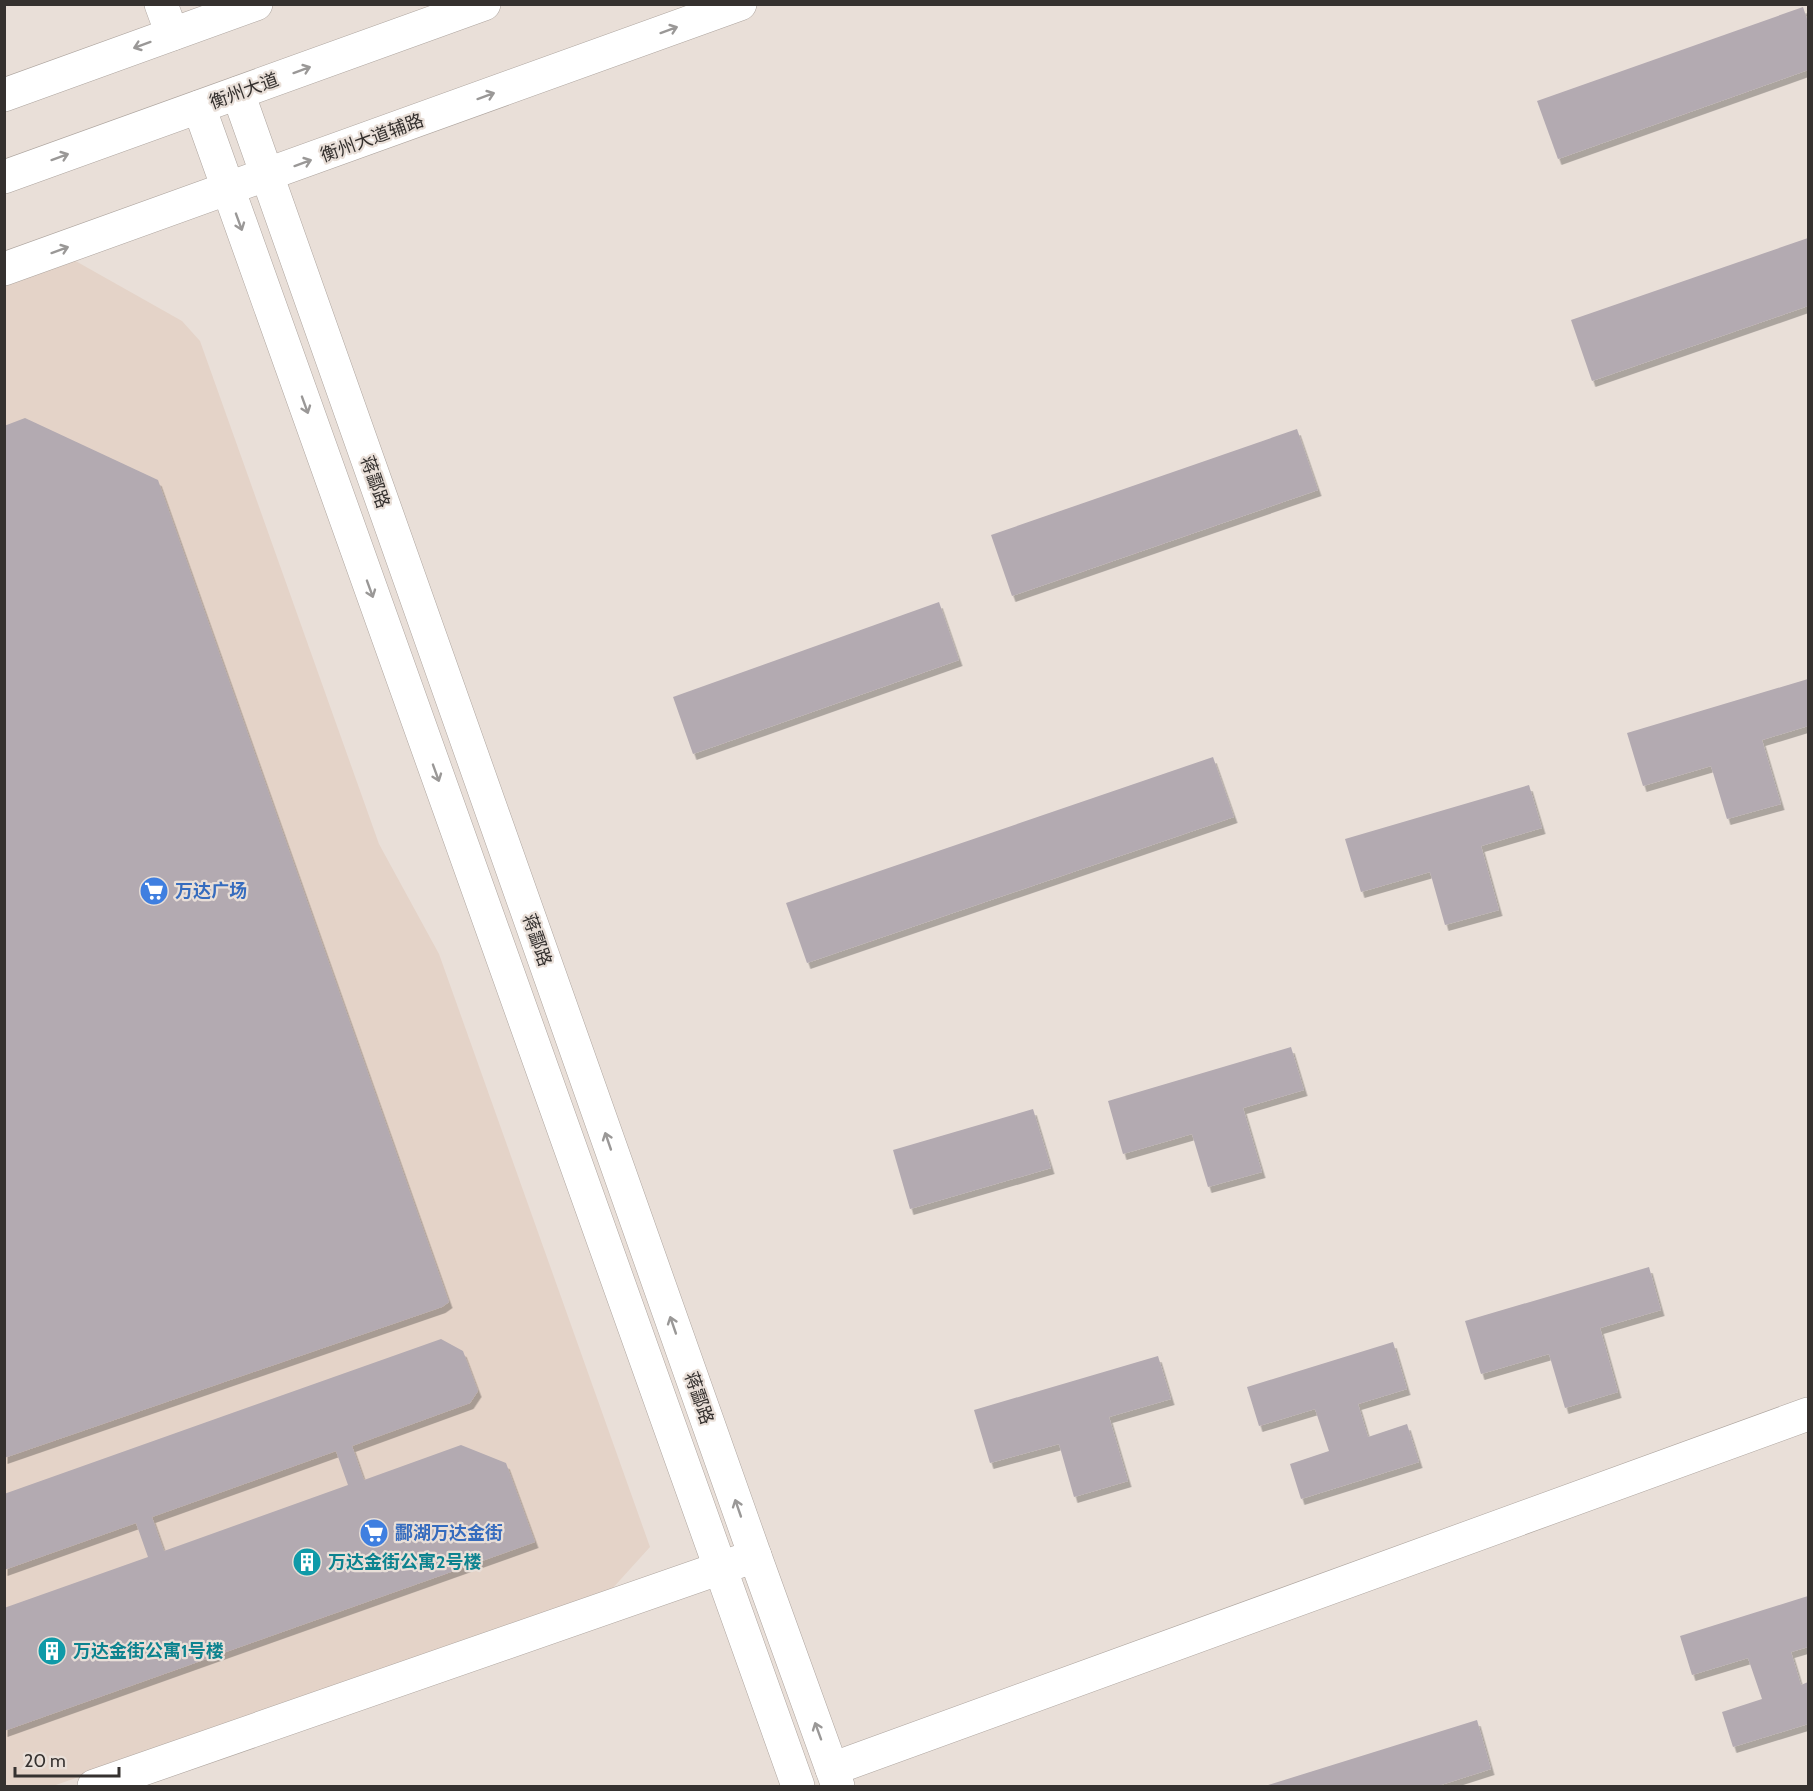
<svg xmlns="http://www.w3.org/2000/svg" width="1813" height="1791" font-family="Cabin,'Noto Sans SC',sans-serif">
	<defs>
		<filter id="shadow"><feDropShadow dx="3.5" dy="6" stdDeviation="0" flood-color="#0004"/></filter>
	</defs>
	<rect width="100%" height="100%" fill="#e9dfd8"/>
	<polygon fill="#e4d3c8" points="72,259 182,321 200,341 379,844 439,954 650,1547 611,1590 53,1786 5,1786 4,279"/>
	<g fill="#b3aab1" fill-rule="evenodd" filter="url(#shadow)">
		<polygon points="1803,7 1808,22 1808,70 1558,159 1537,101"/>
		<polygon points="1808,238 1808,306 1592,381 1571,320"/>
		<polygon points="25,418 158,480 449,1302 442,1307 4,1458 4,426"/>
		<polygon points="1297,429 1318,490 1012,596 991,535"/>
		<polygon points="939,602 959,660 693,754 673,697"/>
		<polygon points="1808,679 1808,726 1762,740 1781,804 1727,819 1711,766 1643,786 1627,733"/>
		<polygon points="1213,757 1234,817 807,963 786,903"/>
		<polygon points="1529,785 1542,828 1481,846 1499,910 1445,925 1430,872 1361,892 1345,839"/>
		<polygon points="1291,1047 1304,1090 1243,1108 1262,1172 1208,1187 1192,1134 1123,1154 1108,1101"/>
		<polygon points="1033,1109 1051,1168 910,1209 893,1150"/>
		<polygon points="1649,1267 1661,1310 1600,1328 1618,1392 1565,1408 1549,1354 1481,1374 1465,1321"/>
		<path d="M441 1339 463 1351 478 1391 470 1403 352 1446 364 1480 461 1445 506 1463 535 1542 4 1731V1608L148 1557 136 1523 4 1570V1494ZM336 1451 348 1485 164 1551 152 1517Z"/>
		<polygon points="1393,1342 1407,1389 1358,1404 1368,1437 1407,1424 1419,1462 1301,1499 1290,1464 1329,1451 1315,1409 1259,1426 1247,1387"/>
		<polygon points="1158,1356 1171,1399 1109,1417 1128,1481 1074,1497 1059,1444 990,1463 974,1410"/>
		<polygon points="1808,1596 1808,1647 1791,1652 1801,1685 1808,1682 1808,1724 1733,1747 1722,1712 1762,1699 1748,1658 1692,1675 1680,1636"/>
		<polygon points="1477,1720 1491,1769 1441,1785 1441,1786 1265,1786"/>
	</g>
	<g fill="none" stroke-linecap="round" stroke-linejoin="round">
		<g stroke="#ada49e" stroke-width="34">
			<g id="minor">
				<polyline points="832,1769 1808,1414"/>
				<polyline points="94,1786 755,1556"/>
			</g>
		</g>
		<g stroke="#ada49e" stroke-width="34">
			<g id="major">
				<polyline points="161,4 172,34"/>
				<polyline points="238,93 755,1556 838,1786"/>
				<polyline points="199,107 798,1786"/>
				<polyline points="4,269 740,4"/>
			</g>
		</g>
		<g stroke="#ada49e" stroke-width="34">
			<g id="highway">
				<polyline points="4,95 256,4"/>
				<polyline points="4,177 484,4"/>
			</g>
		</g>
		<use href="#minor" stroke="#fff" stroke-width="33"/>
		<use href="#major" stroke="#fff" stroke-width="33"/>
		<use href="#highway" stroke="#fff" stroke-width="33"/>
	</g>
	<defs><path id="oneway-shaft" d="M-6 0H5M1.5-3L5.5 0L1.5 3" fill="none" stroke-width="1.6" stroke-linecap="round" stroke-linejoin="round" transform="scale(1.5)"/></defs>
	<g stroke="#9a9897">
		<use href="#oneway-shaft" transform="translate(669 30) rotate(-20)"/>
		<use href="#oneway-shaft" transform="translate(142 45) rotate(160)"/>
		<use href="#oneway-shaft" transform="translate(302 70) rotate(-20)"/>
		<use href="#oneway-shaft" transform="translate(486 96) rotate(-20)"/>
		<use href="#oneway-shaft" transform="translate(60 157) rotate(-20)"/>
		<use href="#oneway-shaft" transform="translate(303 163) rotate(-20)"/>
		<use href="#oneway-shaft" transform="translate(239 222) rotate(70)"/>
		<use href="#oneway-shaft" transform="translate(60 250) rotate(-20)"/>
		<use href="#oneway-shaft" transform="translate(305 405) rotate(70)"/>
		<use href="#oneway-shaft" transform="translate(370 589) rotate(70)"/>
		<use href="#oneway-shaft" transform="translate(436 773) rotate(70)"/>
		<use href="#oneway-shaft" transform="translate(608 1141) rotate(-109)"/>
		<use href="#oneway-shaft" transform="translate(673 1325) rotate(-109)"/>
		<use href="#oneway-shaft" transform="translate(738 1508) rotate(-109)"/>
		<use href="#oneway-shaft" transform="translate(818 1731) rotate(-110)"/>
	</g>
	<defs>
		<g id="supermarket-disc" transform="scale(1.5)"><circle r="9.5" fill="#3f7fe0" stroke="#e9dfd8"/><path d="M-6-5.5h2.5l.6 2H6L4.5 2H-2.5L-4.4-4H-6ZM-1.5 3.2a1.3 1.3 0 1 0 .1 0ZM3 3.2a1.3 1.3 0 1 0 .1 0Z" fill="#fff"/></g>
		<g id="building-disc" transform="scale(1.5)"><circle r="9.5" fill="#0f9aa8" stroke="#e9dfd8"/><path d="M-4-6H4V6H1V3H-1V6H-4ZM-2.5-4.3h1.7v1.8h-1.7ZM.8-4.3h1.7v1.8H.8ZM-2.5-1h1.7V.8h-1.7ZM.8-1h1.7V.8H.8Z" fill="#fff"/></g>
	</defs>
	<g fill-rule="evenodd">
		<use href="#supermarket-disc" x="154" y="891"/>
		<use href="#supermarket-disc" x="374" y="1533"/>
		<use href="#building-disc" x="307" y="1562"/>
		<use href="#building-disc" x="52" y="1651"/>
	</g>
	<g text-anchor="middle" stroke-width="4.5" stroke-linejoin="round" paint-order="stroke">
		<g font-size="18" fill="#35312f" stroke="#e9dfd8">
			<text transform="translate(244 91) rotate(-20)" y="6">衡州大道</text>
			<text transform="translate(372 138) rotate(-20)" y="6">衡州大道辅路</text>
			<text transform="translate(375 482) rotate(71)" y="6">蒋酃路</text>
			<text transform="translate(537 940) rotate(71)" y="6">蒋酃路</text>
			<text transform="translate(699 1398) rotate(71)" y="6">蒋酃路</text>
		</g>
		<g font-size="18" font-weight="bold" fill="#366cbe" stroke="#e9dfd8" text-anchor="start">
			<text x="175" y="897">万达广场</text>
			<text x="395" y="1539">酃湖万达金街</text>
		</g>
		<g font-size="18" font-weight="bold" fill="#0d838f" stroke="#e9dfd8" text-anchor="start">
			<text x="328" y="1568">万达金街公寓2号楼</text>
			<text x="73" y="1657">万达金街公寓1号楼</text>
		</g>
	</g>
	<rect width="1813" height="1791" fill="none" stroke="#35312f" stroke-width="12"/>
	<path d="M15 1767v9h104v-9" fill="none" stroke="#35312f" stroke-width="3"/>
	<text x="24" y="1767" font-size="18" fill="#35312f" stroke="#e9dfd8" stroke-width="4.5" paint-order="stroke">20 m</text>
</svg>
